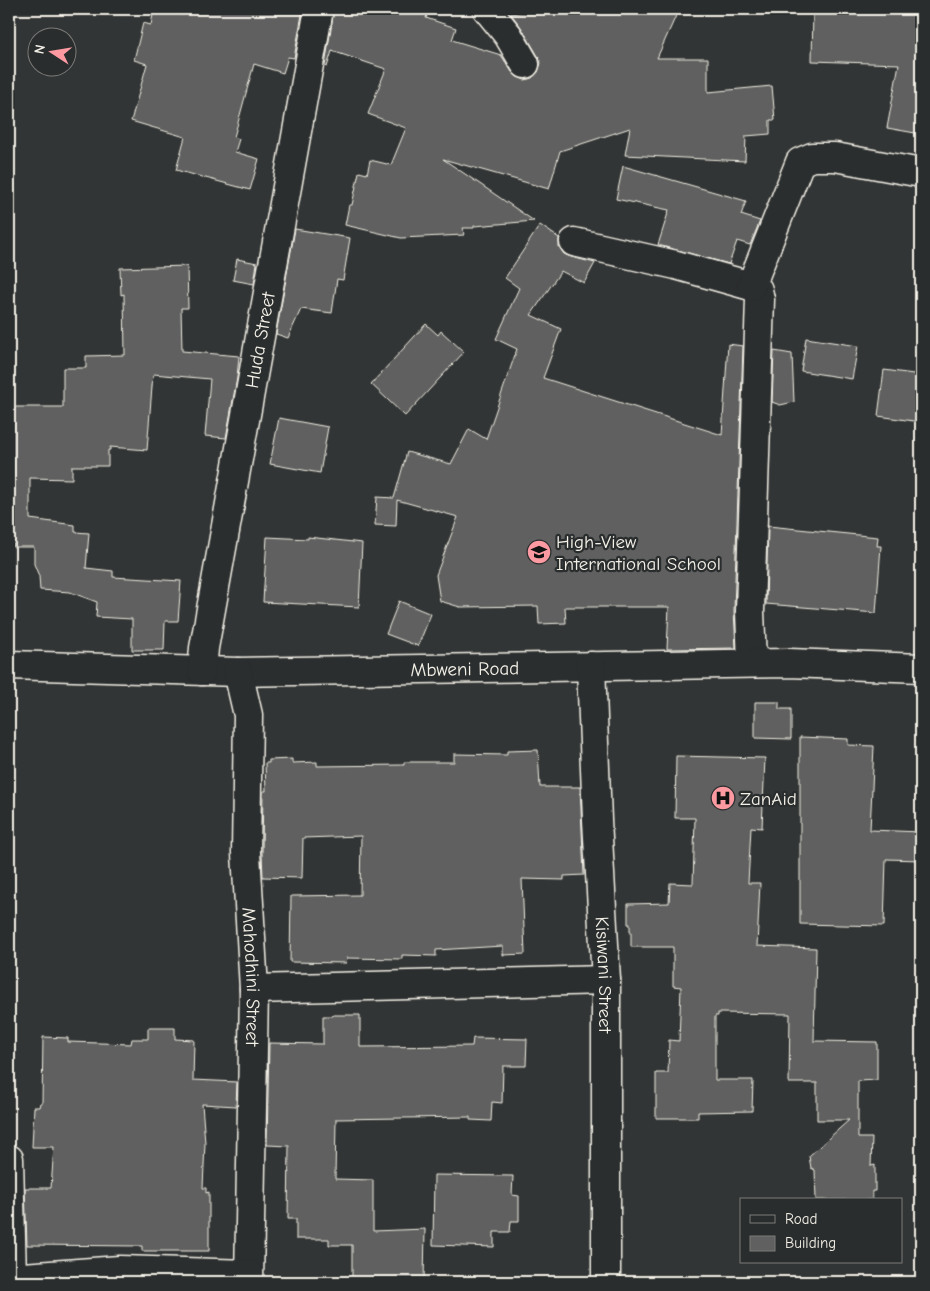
<svg xmlns="http://www.w3.org/2000/svg" width="930" height="1291" font-family="'Comic Neue',sans-serif">
	<rect width="100%" height="100%" fill="#323535"/>
	<filter id="ink" filterUnits="userSpaceOnUse"><feTurbulence type="fractalNoise" baseFrequency=".02" numOctaves="2"/><feDisplacementMap in="SourceGraphic" scale="10" xChannelSelector="R" yChannelSelector="G"/><feConvolveMatrix kernelMatrix="1 2 1 2 8 2 1 2 1" color-interpolation-filters="sRGB"/></filter>
	<g filter="url(#ink)">
		<g fill="#5f605f" stroke="#f4f1e8">
			<polygon points="154,9 182,15 183,9 303,9 294,58 288,57 283,73 254,64 234,137 239,139 235,152 259,159 250,190 176,170 185,137 131,121 147,64 134,60 143,23 151,25"/>
			<polygon points="334,9 429,9 426,18 456,28 452,40 501,55 512,72 517,77 525,80 532,78 538,72 541,63 538,56 521,27 511,14 536,9 679,9 657,58 708,58 708,92 772,86 775,120 770,120 770,134 746,136 745,161 625,155 630,128 560,151 549,189 443,159 534,221 474,226 474,228 463,228 464,235 401,238 345,225 349,205 352,205 359,172 367,174 370,160 391,165 406,128 368,114 386,69 332,51 327,67 325,66"/>
			<polygon points="813,9 921,9 921,134 887,128 899,64 812,61"/>
			<polygon points="623,166 746,201 741,215 760,221 750,245 737,241 729,264 658,245 669,210 616,199"/>
			<polygon points="540,225 559,238 559,247 564,254 571,257 595,263 584,283 561,271 531,315 561,329 543,378 722,435 728,344 743,346 734,610 736,648 667,649 669,607 565,607 566,623 539,624 538,606 460,607 440,601 436,575 458,517 397,500 396,526 375,525 377,497 394,498 407,452 451,464 469,429 486,439 517,349 496,339 519,288 505,278"/>
			<polygon points="295,229 350,238 343,280 337,279 332,313 301,309 288,338 276,334"/>
			<polygon points="237,259 257,263 254,284 233,280"/>
			<polygon points="187,266 188,308 181,308 182,351 239,356 237,378 226,438 205,436 210,379 153,374 147,450 110,447 110,450 108,450 108,466 72,466 72,479 30,478 30,519 75,525 75,532 89,533 86,568 113,571 113,577 181,581 178,621 165,621 164,650 132,650 132,619 96,617 97,602 70,592 40,590 39,576 34,564 34,547 13,547 13,544 9,544 9,407 63,407 63,368 86,368 86,356 125,355 124,294 121,295 120,268"/>
			<polygon points="426,324 438,335 441,331 464,352 405,416 371,384"/>
			<polygon points="806,338 858,346 852,379 801,371"/>
			<polygon points="774,351 792,354 794,402 780,405 772,402"/>
			<polygon points="884,370 921,375 921,422 878,416"/>
			<polygon points="279,418 328,427 320,473 270,464"/>
			<polygon points="768,526 878,537 877,546 881,546 876,613 766,604"/>
			<polygon points="267,537 308,539 308,537 362,543 359,607 263,602"/>
			<polygon points="399,601 431,614 418,646 386,634"/>
			<polygon points="755,702 779,702 779,709 791,709 791,739 755,738"/>
			<polygon points="800,737 848,739 848,745 874,746 870,830 921,832 921,860 886,859 884,926 800,924"/>
			<polygon points="538,750 540,787 580,787 584,875 564,876 564,880 522,879 525,954 503,955 503,946 436,950 436,956 402,955 402,959 347,958 346,963 290,962 291,896 360,895 361,836 303,838 302,878 263,877 262,853 263,791 266,791 265,763 269,763 269,760 292,759 292,763 317,762 317,766 404,765 404,762 454,762 454,754 507,755 507,751"/>
			<polygon points="676,756 765,758 762,828 751,827 748,883 760,883 757,946 816,948 814,1041 877,1042 877,1080 858,1081 858,1138 872,1138 871,1166 875,1165 875,1191 872,1191 872,1200 816,1200 815,1170 811,1168 809,1156 849,1120 817,1120 817,1083 789,1083 790,1014 718,1013 718,1016 715,1016 715,1080 753,1080 752,1111 698,1112 698,1118 656,1118 656,1073 668,1073 669,1040 679,1041 681,987 673,986 673,947 631,947 631,931 630,931 630,924 628,924 628,904 669,903 670,883 693,884 695,818 675,818"/>
			<polygon points="333,1015 360,1015 360,1047 472,1046 473,1038 527,1039 526,1066 503,1066 502,1103 492,1102 491,1121 470,1120 470,1117 336,1119 335,1179 373,1180 373,1231 425,1229 424,1282 352,1282 352,1245 329,1245 329,1239 296,1239 296,1219 288,1219 289,1146 267,1145 269,1043 323,1044 323,1016 333,1016"/>
			<polygon points="148,1028 175,1028 175,1039 194,1040 193,1080 237,1082 236,1106 202,1104 205,1143 203,1188 206,1188 206,1193 209,1192 209,1251 142,1251 142,1246 27,1245 25,1188 51,1188 54,1147 32,1147 34,1107 39,1107 40,1103 42,1103 43,1037 68,1038 68,1042 131,1044 132,1039 148,1039"/>
			<polygon points="434,1175 513,1176 512,1195 519,1196 519,1221 511,1221 510,1232 494,1232 494,1247 433,1245"/>
		</g>
		<g fill="none" stroke-linecap="round" stroke-linejoin="round">
			<g stroke="#f4f1e8" stroke-width="31">
				<g id="minor">
					<polyline points="487,9 508,35 525,64"/>
					<polyline points="574,242 676,265 751,286 758,290 760,299 750,611 752,663"/>
					<polyline points="751,286 800,162 812,157 835,157 921,173"/>
					<path id="s1" d="M9 665 238 672 789 663 921 668"/>
					<path id="s2" d="M591 666 597 820 606 980V1282"/>
					<path id="s3" d="M202 671 204 648 319 9"/>
					<path id="s4" d="M238 672 248 715 246 853 254 989 249 1282"/>
					<polyline points="254,989 606,980"/>
					<polyline points="9,1159 12,1278"/>
					<polyline points="9,1278 120,1270 248,1274"/>
				</g>
			</g>
			<use href="#minor" stroke="#2a2d2e" stroke-width="28"/>
		</g>
	</g>
	<defs>
		<g id="school-disc" transform="scale(1.25)"><circle r="9.5" fill="#ff9aa2" stroke="#2a2d2e"/><path d="M0-5L7-2L0 1L-7-2ZM-4 1L0 2.5L4 1V4Q0 6-4 4Z" fill="#111"/></g>
		<g id="hospital-disc" transform="scale(1.25)"><circle r="9.5" fill="#ff9aa2" stroke="#2a2d2e"/><path d="M-5-5h3v3.5h4V-5h3V5h-3V1.5h-4V5h-3Z" fill="#111"/></g>
	</defs>
	<g fill-rule="evenodd">
		<use href="#school-disc" x="539" y="552"/>
		<use href="#hospital-disc" x="723" y="798"/>
	</g>
	<g text-anchor="middle" stroke-width="4.5" stroke-linejoin="round" paint-order="stroke">
		<g font-size="19" fill="#f4f1e8" stroke="#2a2d2e">
			<text dy="7" stroke="none"><textPath href="#s3" startOffset="336">Huda Street</textPath></text>
			<text dy="7" stroke="none"><textPath href="#s1" startOffset="456">Mbweni Road</textPath></text>
			<text dy="7" stroke="none"><textPath href="#s2" startOffset="309">Kisiwani Street</textPath></text>
			<text dy="7" stroke="none"><textPath href="#s4" startOffset="306">Mahodhini Street</textPath></text>
		</g>
		<g font-size="19" fill="#f4f1e8" stroke="#2a2d2e" text-anchor="start">
			<text x="556" y="548">High-View<tspan x="556" dy="22">International School</tspan></text>
			<text x="740" y="805">ZanAid</text>
		</g>
	</g>
	<rect width="930" height="1291" fill="none" stroke="#2a2d2e" stroke-width="30"/>
	<rect x="15" y="15" width="900" height="1261" fill="none" stroke="#f4f1e8" stroke-width="2" filter="url(#ink)"/>
	<rect x="740" y="1198" width="162" height="65" fill="#2a2d2e" stroke="#7b7b78"/>
	<rect x="750" y="1215" width="25" height="8" fill="#2a2d2e" stroke="#7b7b78"/>
	<text x="785" y="1224" font-size="15" fill="#f4f1e8">Road</text>
	<rect x="750" y="1236" width="25" height="15" fill="#5f605f" stroke="#7b7b78"/>
	<text x="785" y="1248" font-size="15" fill="#f4f1e8">Building</text>
	<g transform="translate(52 52) rotate(282)"><circle r="24" fill="#2a2d2e" stroke="#7b7b78"/>
	<path d="M0-4L9 19L0 12L-9 19Z" fill="#ff9aa2"/>
	<text y="-8" font-size="14" font-weight="bold" text-anchor="middle" fill="#f4f1e8">N</text>
	</g>
</svg>
